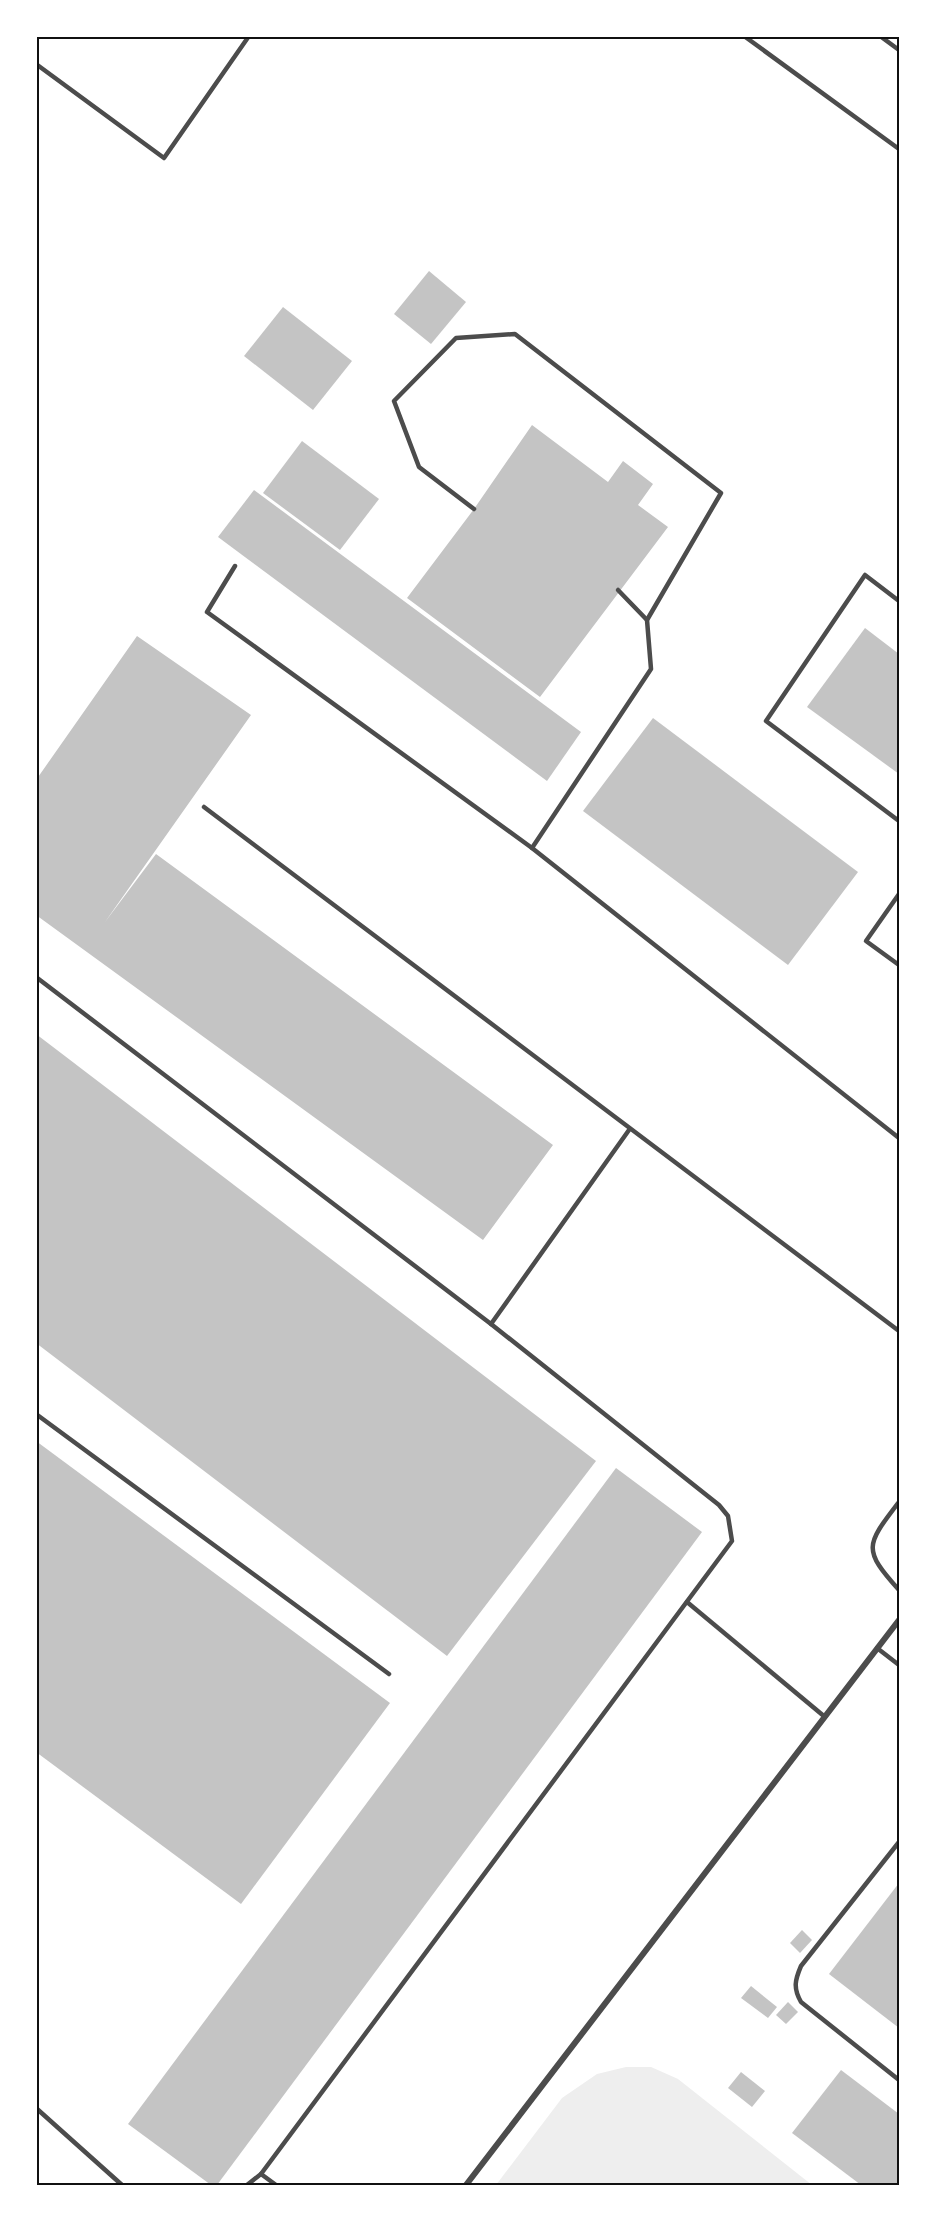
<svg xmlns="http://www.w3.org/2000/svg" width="935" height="2221" font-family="Lato,sans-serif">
	<rect width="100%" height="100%" fill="#fff"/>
	<polygon fill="#eee" points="626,2067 651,2067 678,2079 812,2185 496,2185 562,2098 597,2074"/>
	<g fill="#c4c4c4">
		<polygon points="429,271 466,302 431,344 394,314"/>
		<polygon points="283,307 352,361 313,410 244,356"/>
		<polygon points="532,425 608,482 623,461 653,484 638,505 668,527 540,697 407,598 474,509"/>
		<polygon points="302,441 379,499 340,550 263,493"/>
		<polygon points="254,490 581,732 547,781 218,537"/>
		<polygon points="865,628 899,654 899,774 807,707"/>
		<polygon points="137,636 251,715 105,922 156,854 553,1145 483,1240 36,915 36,780"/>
		<polygon points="653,718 858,872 788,965 583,811"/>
		<polygon points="36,1034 596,1461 447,1656 36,1343"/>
		<polygon points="36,1441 390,1703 241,1904 36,1752"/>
		<polygon points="616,1468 702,1532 217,2185 211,2185 128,2124"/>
		<polygon points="899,1883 899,2028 829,1974"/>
		<polygon points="802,1930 812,1940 800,1953 790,1943"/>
		<polygon points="751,1986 777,2007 768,2018 741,1998"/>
		<polygon points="788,2002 798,2012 786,2024 776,2015"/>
		<polygon points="841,2070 899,2114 899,2185 861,2185 792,2133"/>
		<polygon points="741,2072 765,2091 752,2107 728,2088"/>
	</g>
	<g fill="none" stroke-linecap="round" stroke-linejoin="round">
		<g stroke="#4c4c4c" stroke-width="4.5">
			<polyline points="744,36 899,149"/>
			<polyline points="880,36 899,50"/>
			<polyline points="36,64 164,158 249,36"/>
			<polyline points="474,509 419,467 394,401 456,338 515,334 721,493 647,620 651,669 532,848"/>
			<polyline points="235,566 207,612 532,848 899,1138"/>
			<polyline points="618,590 647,620"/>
			<polyline points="899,601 865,575 766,721 899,821"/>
			<polyline points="204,807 899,1331"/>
			<polyline points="899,894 866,941 899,965"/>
			<polyline points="36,977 491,1324 629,1130"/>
			<polyline points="36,1414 389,1674"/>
			<path d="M899 1502C866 1545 862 1549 899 1590"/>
			<polyline points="687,1602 825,1717"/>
			<polyline points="877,1648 899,1665"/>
			<path d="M899 1842 801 1966C795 1980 793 1988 801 2002L899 2080"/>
			<polyline points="36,2108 122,2185"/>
			<polyline points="261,2174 276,2185"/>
			<polyline points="247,2185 261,2174 732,1541 728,1516 719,1505 491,1324"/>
		</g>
		<polyline stroke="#4c4c4c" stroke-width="6" points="466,2185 899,1620"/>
	</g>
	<rect width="935" height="2221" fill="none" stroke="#ffffff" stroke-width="75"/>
	<rect x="38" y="38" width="860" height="2146" fill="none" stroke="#111" stroke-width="2"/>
</svg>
